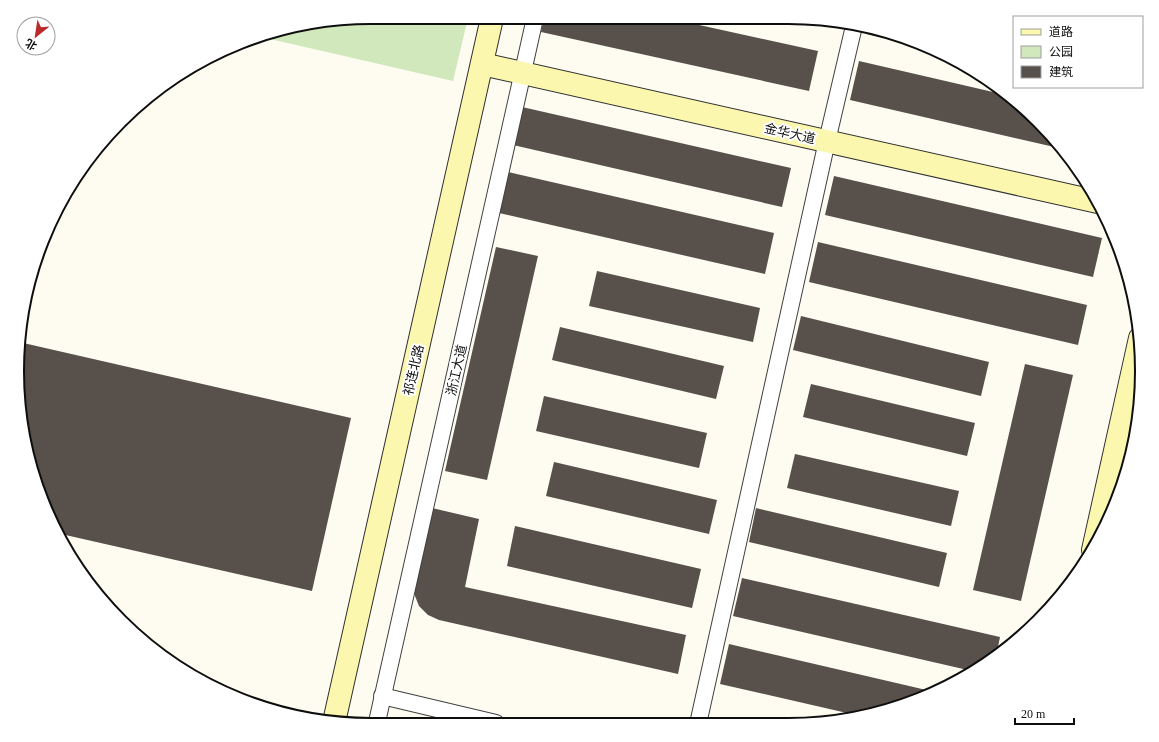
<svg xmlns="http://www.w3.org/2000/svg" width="1159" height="742" font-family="'Times New Roman','Noto Sans SC',serif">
	<rect width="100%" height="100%" fill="#fefcf0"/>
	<polygon fill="#d0e8bb" points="371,17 468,18 453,81 257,36"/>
	<g fill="#57504b">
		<polygon points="544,18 672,19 818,51 809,91 541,32"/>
		<polygon points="801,20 826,20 825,26"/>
		<polygon points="868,30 901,40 900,41 867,34"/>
		<polygon points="859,61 1006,95 1021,105 1063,149 850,100"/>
		<polygon points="522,107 791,168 782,207 513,145"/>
		<polygon points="508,172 774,233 765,274 499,213"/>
		<polygon points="834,176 1102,238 1093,277 825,215"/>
		<polygon points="818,242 1087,305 1078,345 809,282"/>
		<polygon points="496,247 538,256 487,480 445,471"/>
		<polygon points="597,271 760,308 753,342 589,306"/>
		<polygon points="801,316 989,362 981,396 793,350"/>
		<polygon points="560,327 724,366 716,399 552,360"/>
		<polygon points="19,342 351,418 312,591 61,534 29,462 18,348"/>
		<polygon points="1025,364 1073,375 1021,601 973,590"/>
		<polygon points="811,384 975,423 967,456 803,417"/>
		<polygon points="544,396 707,433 699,468 536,431"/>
		<polygon points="795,454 959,491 951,526 787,488"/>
		<polygon points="554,462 717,500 709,534 546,496"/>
		<polygon points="432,508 479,519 465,587 686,635 678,674 439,620 428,615 419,606 415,596 414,586"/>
		<polygon points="756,508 947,553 939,587 749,542"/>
		<polygon points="515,526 701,569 692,608 507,566"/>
		<polygon points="742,578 1000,637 996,657 972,671 733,616"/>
		<polygon points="729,644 935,692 879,713 860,716 720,684"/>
	</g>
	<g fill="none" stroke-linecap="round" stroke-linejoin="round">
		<g stroke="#414141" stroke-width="18">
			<g id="street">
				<polyline points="382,696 496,723"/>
				<polyline points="377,722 535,18"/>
				<polyline points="698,724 827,141 854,26"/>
			</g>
		</g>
		<g stroke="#303030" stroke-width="24">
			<g id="secondary">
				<polyline points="482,64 1098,202"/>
				<polyline points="1093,550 1140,338"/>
				<polyline points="334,722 492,18"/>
			</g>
		</g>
		<use href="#street" stroke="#fff" stroke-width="16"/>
		<use href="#secondary" stroke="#fcf7ae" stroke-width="22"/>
	</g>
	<g text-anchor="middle" stroke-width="4" stroke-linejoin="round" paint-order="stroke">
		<g font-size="13" fill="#0e0e0e" stroke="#fff">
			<text transform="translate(790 133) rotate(13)" y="5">金华大道</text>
			<text transform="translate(413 370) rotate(-77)" y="5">祁连北路</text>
			<text transform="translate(456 370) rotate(-77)" y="5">浙江大道</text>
		</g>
	</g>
	<path d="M0 0H1159V742H0ZM371 24H788A347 347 0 0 1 1135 371V371A347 347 0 0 1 788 718H371A347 347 0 0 1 24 371V371A347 347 0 0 1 371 24Z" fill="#fff" fill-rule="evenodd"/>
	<path fill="none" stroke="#0e0e0e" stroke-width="2" d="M371 24H788A347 347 0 0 1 1135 371V371A347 347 0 0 1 788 718H371A347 347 0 0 1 24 371V371A347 347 0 0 1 371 24Z"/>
	<rect x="1013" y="16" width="130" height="72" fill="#ffffff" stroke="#9f9f9f"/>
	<rect x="1021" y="29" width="20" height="6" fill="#fcf7ae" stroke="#9f9f9f"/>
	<text x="1049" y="36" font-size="12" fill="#0e0e0e">道路</text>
	<rect x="1021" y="46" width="20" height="12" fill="#d0e8bb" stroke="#9f9f9f"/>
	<text x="1049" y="56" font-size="12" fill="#0e0e0e">公园</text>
	<rect x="1021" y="66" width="20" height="12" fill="#57504b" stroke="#9f9f9f"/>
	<text x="1049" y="76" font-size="12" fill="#0e0e0e">建筑</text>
	<g transform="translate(36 36) rotate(210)"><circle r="19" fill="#ffffff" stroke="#9f9f9f"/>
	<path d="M0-3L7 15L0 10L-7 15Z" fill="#b92b2b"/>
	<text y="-6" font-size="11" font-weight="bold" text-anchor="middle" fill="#0e0e0e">北</text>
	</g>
	<path d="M1015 718v6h59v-6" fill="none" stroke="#0e0e0e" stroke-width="2"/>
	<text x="1021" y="718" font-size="12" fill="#0e0e0e" stroke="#ffffff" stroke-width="3" paint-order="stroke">20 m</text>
</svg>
